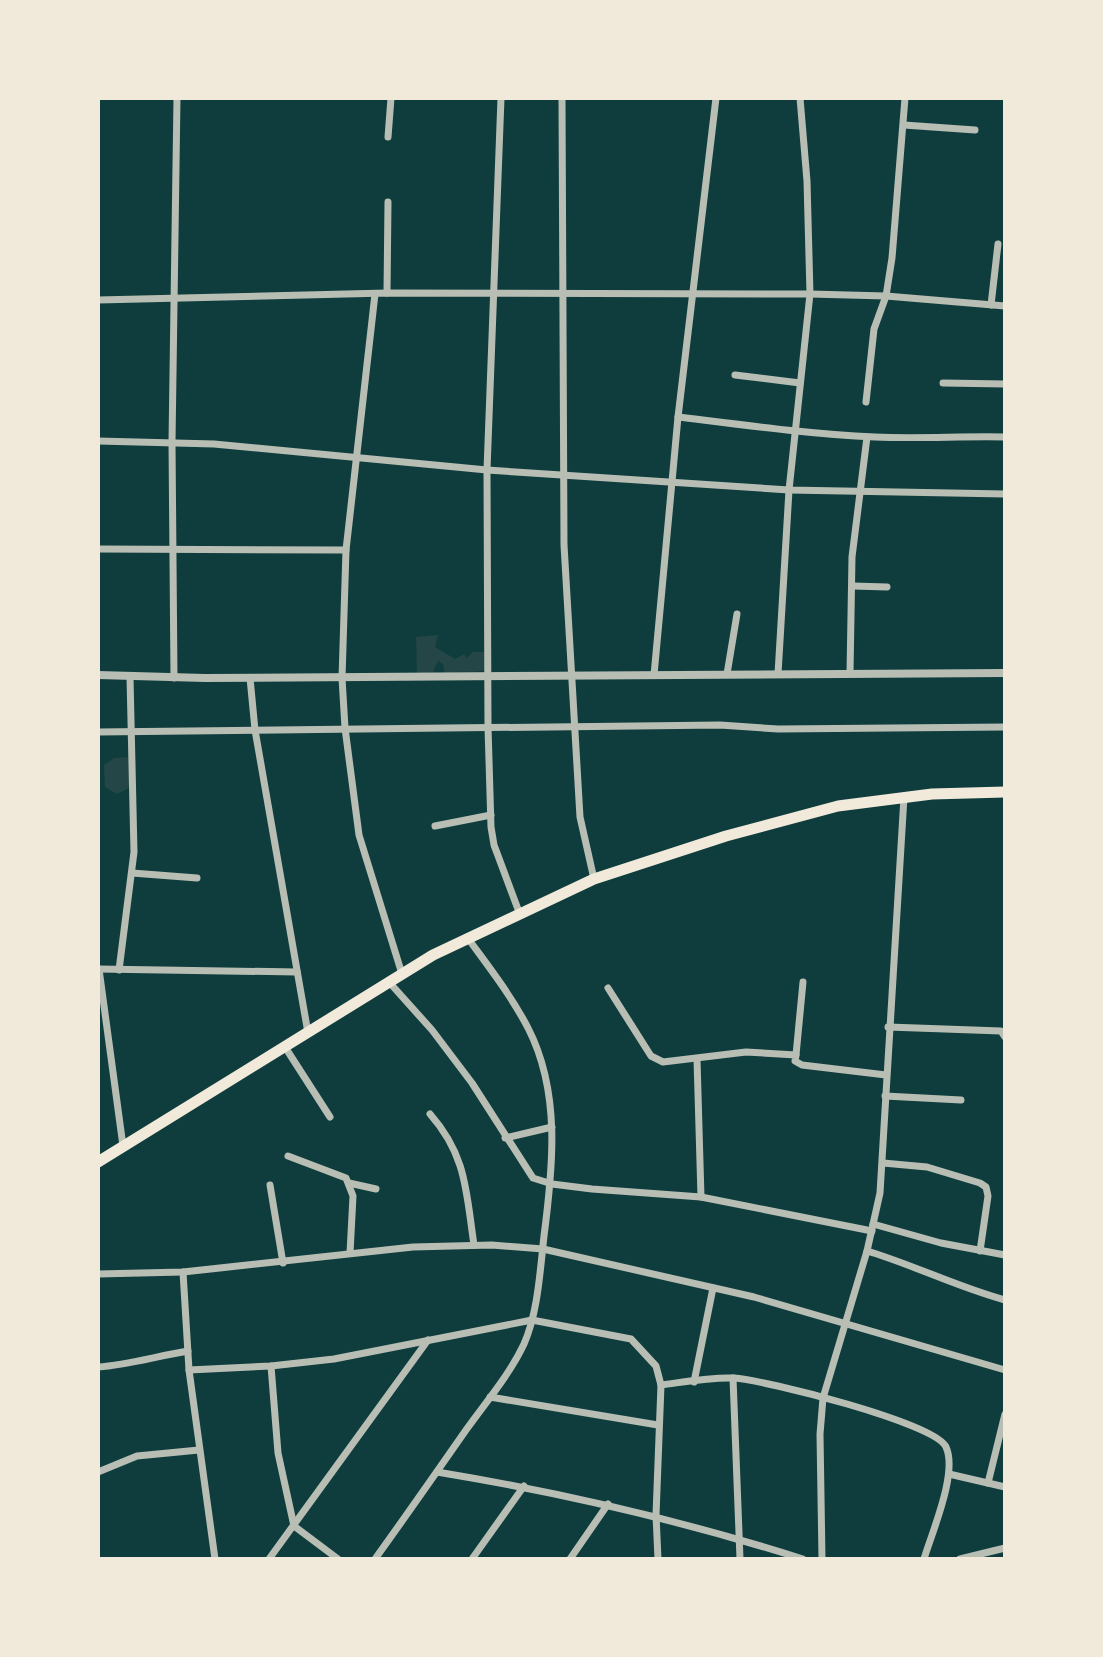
<svg xmlns="http://www.w3.org/2000/svg" width="1103" height="1657" font-family="Jost,sans-serif">
	<rect width="100%" height="100%" fill="#0f3d3e"/>
	<g fill="#244646">
		<path d="M438 635 435 647 455 659 464 654 467 658 473 652H484L485 670C471 674 459 669 445 675L443 664 438 661 432 674H417L416 637Z"/>
		<polygon points="131,757 129,788 117,794 105,787 104,765 114,758"/>
	</g>
	<g fill="none" stroke-linecap="round" stroke-linejoin="round">
		<g stroke="#b8beb3" stroke-width="7">
			<polyline points="501,98 487,470 488,727 491,827 494,845 519,912"/>
			<polyline points="562,98 564,545 580,817 594,879"/>
			<polyline points="904,125 975,130"/>
			<polyline points="388,137 391,98"/>
			<polyline points="387,293 388,202"/>
			<polyline points="375,294 346,550 342,678 345,728 359,835 402,974"/>
			<polyline points="98,300 387,293 810,294 886,296 1005,306"/>
			<polyline points="991,305 998,244"/>
			<polyline points="735,375 800,383"/>
			<polyline points="943,383 1005,384"/>
			<polyline points="866,402 874,329 886,296 892,258 905,98"/>
			<path d="M678 417C743 425 809 434 875 437 918 439 962 436 1005 437"/>
			<polyline points="98,441 214,444 487,470 789,490 1005,494"/>
			<polyline points="98,549 346,550"/>
			<polyline points="853,586 887,587"/>
			<polyline points="850,673 852,557 867,437"/>
			<polyline points="727,674 737,614"/>
			<polyline points="778,674 789,490 810,294 807,181 800,98"/>
			<polyline points="654,675 678,417 716,98"/>
			<polyline points="174,678 172,442 177,98"/>
			<polyline points="250,678 255,730 308,1033"/>
			<polyline points="98,732 720,725 778,729 1005,727"/>
			<polyline points="435,826 491,815"/>
			<polyline points="132,873 197,878"/>
			<polyline points="98,969 297,972"/>
			<polyline points="99,969 123,1146"/>
			<polyline points="119,970 134,852 130,677"/>
			<polyline points="389,982 432,1030 472,1083 533,1178 552,1184 592,1189 701,1197 872,1231"/>
			<polyline points="608,988 651,1056 663,1062 746,1052 796,1055 795,1061 802,1065 886,1075"/>
			<polyline points="888,1027 1001,1031 1005,1037"/>
			<polyline points="285,1047 330,1117"/>
			<polyline points="796,1055 803,982"/>
			<polyline points="697,1059 701,1197"/>
			<polyline points="885,1096 961,1100"/>
			<path d="M430 1114C467 1156 466 1192 474 1245"/>
			<polyline points="505,1138 552,1127"/>
			<polyline points="288,1156 346,1178 353,1196 350,1253"/>
			<polyline points="883,1163 927,1167 980,1183 986,1187 988,1196 980,1251"/>
			<polyline points="349,1183 376,1189"/>
			<polyline points="270,1185 283,1263"/>
			<polyline points="873,1224 941,1243 1005,1255"/>
			<path d="M867 1251C914 1265 957 1287 1005 1300"/>
			<polyline points="183,1272 189,1370 215,1559"/>
			<polyline points="98,1274 183,1272 413,1247 492,1245 543,1249 754,1297 1005,1370"/>
			<polyline points="271,1366 278,1453 294,1526 338,1559"/>
			<path d="M98 1367C128 1365 157 1356 188 1351"/>
			<polyline points="189,1370 271,1366 334,1359 532,1320 631,1339 656,1366 661,1385 656,1515 658,1559"/>
			<polyline points="733,1378 740,1559"/>
			<polyline points="694,1382 713,1288"/>
			<path d="M661 1385C684 1382 710 1377 734 1378 765 1380 936 1423 946 1447 958 1473 932 1532 924 1559"/>
			<polyline points="490,1397 658,1425"/>
			<polyline points="98,1472 137,1456 199,1450"/>
			<path d="M437 1472C564 1493 680 1520 803 1559"/>
			<polyline points="949,1474 1005,1487"/>
			<polyline points="988,1483 1005,1414"/>
			<polyline points="269,1559 428,1340"/>
			<path d="M375 1559C406 1516 436 1473 466 1430 486 1402 510 1374 524 1344 538 1312 540 1271 544 1236 553 1167 561 1092 528 1028 511 995 488 966 467 937"/>
			<polyline points="472,1559 524,1486"/>
			<polyline points="570,1559 608,1504"/>
			<polyline points="822,1559 820,1434 823,1398 867,1251 880,1193 904,797"/>
			<polyline points="960,1559 1005,1548"/>
		</g>
		<polyline stroke="#b8beb3" stroke-width="8" points="98,675 205,678 1005,673"/>
		<polyline stroke="#f1e9da" stroke-width="11" points="98,1162 433,955 594,879 726,836 838,806 932,794 1005,792"/>
	</g>
	<rect width="1103" height="1657" fill="none" stroke="#f1e9da" stroke-width="200"/>
</svg>
